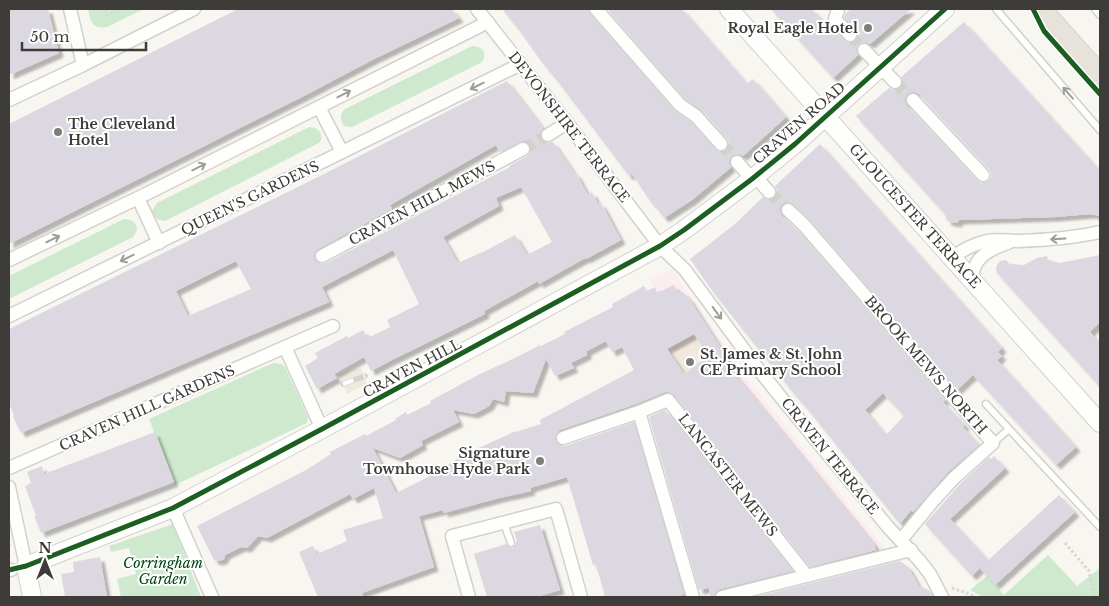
<svg xmlns="http://www.w3.org/2000/svg" width="1109" height="606" font-family="'Libre Baskerville',serif">
	<defs>
		<filter id="shadow"><feDropShadow dx="4.5" dy="4.5" stdDeviation="1" flood-color="#0004"/></filter>
	</defs>
	<rect width="100%" height="100%" fill="#f8f6f0"/>
	<polygon fill="#fcedf0" points="672,269 738,367 885,549 845,560 702,380 706,328 684,339 650,280"/>
	<polygon fill="#efeade" points="361,367 367,384 347,394 339,374"/>
	<polygon fill="#f2e8e0" points="707,327 729,361 679,397 649,358"/>
	<g fill="#cee9ce">
		<path d="M88 9H144L107 27C92 30 90 20 88 9Z"/>
		<path d="M472 46C482 46 488 53 482 62L352 127 344 126C340 120 339 114 345 109Z"/>
		<path d="M309 127C318 127 322 132 321 140L319 143 165 221C158 221 154 217 152 211L157 203Z"/>
		<path d="M124 219C131 219 137 222 137 230L133 237 9 299V276Z"/>
		<polygon points="273,363 281,364 285,367 308,417 307,423 175,485 149,419"/>
		<polygon points="173,524 201,597 121,597 117,579 136,574 129,548 111,552 109,546"/>
		<polygon points="1048,555 1077,586 1100,568 1100,597 983,597 970,590 987,576 1004,595"/>
	</g>
	<g fill="#dcd8e2" fill-rule="evenodd" filter="url(#shadow)">
		<polygon points="9,9 48,9 59,53 9,75"/>
		<polygon points="238,9 452,9 459,18 372,60 300,98 9,244 9,124"/>
		<polygon points="502,9 588,9 590,14 674,110 691,122 715,149 719,152 723,152 727,150 729,146 729,142 727,139 702,110 685,99 607,9 682,9 747,84 753,79 786,117 743,156 739,154 732,156 729,160 729,164 731,167 729,169 692,200 664,218 653,203 652,204 632,174 629,176 562,87 538,57 522,34"/>
		<polygon points="771,9 812,9 829,28 831,26 844,41 847,43 851,43 855,41 858,38 858,33 844,17 845,14 851,9 911,9 870,44 866,42 859,44 856,48 858,55 833,78"/>
		<path d="M964 22 1100 171V216L1090 214 1056 217 959 220 957 223 951 222 947 221 945 214 856 116 889 88 893 90 900 88 903 84 901 77ZM911 92H915L919 94 989 169 991 173V177L988 181 981 183 977 181 907 106 905 102V98L907 94Z"/>
		<path d="M507 81 543 128 540 135 541 140 548 143 553 142 575 174 576 173 588 195 592 192 598 204 601 203 621 240 586 259 585 258 539 284 538 281 484 311 485 314 392 360 371 371 364 357 334 374 337 378 317 389 305 366 318 358 315 353 347 336 348 338 363 330 368 338 390 327 387 320 419 304 393 250 322 287 329 302 21 433 13 417 14 416 9 403V329L320 176ZM523 141 527 142 530 145 531 149 530 153 527 156 509 166 510 167 326 263 321 264 315 260 314 255 318 249 392 209 390 205 496 145 500 152ZM521 187 552 242 527 255 515 235 485 251 458 263 443 237 499 206 496 198ZM236 261 251 289 188 316 176 291Z"/>
		<path d="M820 144 1002 348 998 352 1002 356 997 360 1076 447 1056 465 973 375 957 390 809 219 793 204 789 202H785L780 208V212L782 216 797 230 945 400 943 402 965 425 963 427 979 445 948 472 913 512 911 510 900 524 809 411 790 389 768 359 767 360 711 289 690 259 735 224 763 197 766 199 770 200 775 198 777 191 775 186ZM883 393 904 416 886 435 865 410Z"/>
		<polygon points="1100,255 1100,322 1090,332 1100,344 1100,387 997,273 996,269 997,265 1000,261 1006,260 1009,264 1024,265 1037,258 1047,256 1048,260 1060,263"/>
		<path d="M674 285 678 292H683L690 300 729 361 726 363 874 544 876 550 810 567 674 395 669 392H665L636 404 560 430 557 433 555 437 556 441 558 444 565 446 634 422 684 594 681 595 682 597H605L596 564 593 565 567 477 530 488 531 491 518 494 499 498 444 513 443 510 419 516 434 567 362 593 363 597H318L299 552 313 546 317 554 347 541 343 530 383 518 374 488 353 499 350 494 267 538 258 536 247 548 241 547 225 555 224 559 219 561 214 560 197 526 308 469 331 454 330 452 365 434 366 436 396 420 395 419 406 412 407 415 431 403 430 401 478 375 519 356 540 345 541 346 565 334 564 332 613 307 612 304 644 286 647 291 655 287 657 293ZM694 334 709 356 684 374 667 349ZM606 341 612 352 622 347 634 370 540 420 541 424 516 432V431L461 456 438 472 396 493 373 448 400 458 423 445 421 441 459 422 453 410 474 414 489 406 493 399 504 402 506 391 533 393 546 359 555 376 574 368 571 363 587 355V351Z"/>
		<polygon points="665,410 793,571 720,589 716,592 714,597 710,597 709,588 699,590 649,417"/>
		<polygon points="155,432 174,482 41,533 34,516 36,516 25,486 31,483 27,472 42,466 44,474"/>
		<polygon points="994,456 1005,468 950,519 988,560 982,566 1059,495 1075,512 995,585 980,568 972,576 925,524 960,484 989,457 991,459"/>
		<polygon points="540,525 560,590 536,597 487,597 474,554 506,544 510,548 513,548 516,544 516,542 517,541 514,532"/>
		<polygon points="100,557 107,597 65,597 61,574 74,572 73,562"/>
		<polygon points="900,561 908,567 919,586 929,590 933,597 755,597"/>
	</g>
	<g fill="none" stroke-linecap="round" stroke-linejoin="round">
		<g stroke="#d3d1cb" stroke-width="12" stroke-dasharray="12 6" stroke-linecap="butt">
			<polyline points="850,35 864,50"/>
			<polyline points="895,82 913,100"/>
			<polyline points="721,144 737,162"/>
			<polyline points="523,149 548,135"/>
			<polyline points="769,192 788,210"/>
		</g>
		<g stroke="#d3d1cd" stroke-width="9">
			<g id="lane">
				<polyline points="996,9 1100,130"/>
				<polyline points="1095,9 1100,15"/>
				<polyline points="986,404 1009,429"/>
				<polyline points="993,443 1009,429 1100,527"/>
				<polyline points="504,523 511,543"/>
			</g>
		</g>
		<g stroke="#d3d1cd" stroke-width="15">
			<g id="street">
				<polyline points="70,9 83,65"/>
				<polyline points="477,9 567,123 660,246 685,270 756,366 779,395 888,527 919,560 930,574 942,597"/>
				<polyline points="596,9 680,105 696,116 721,144"/>
				<polyline points="837,9 838,10 835,19 850,35"/>
				<polyline points="864,50 895,82"/>
				<polyline points="9,100 83,65 194,9"/>
				<polyline points="913,100 983,175"/>
				<polyline points="319,107 342,152"/>
				<polyline points="548,135 567,123"/>
				<polyline points="737,162 752,179"/>
				<polyline points="755,176 769,192"/>
				<polyline points="138,198 159,243"/>
				<polyline points="788,210 803,224 993,443 954,478 933,501 901,540"/>
				<polyline points="322,256 523,149"/>
				<path d="M952 258C962 250 974 244 987 241 997 239 1008 241 1018 241 1046 240 1073 238 1100 232"/>
				<polyline points="9,260 138,198 488,22"/>
				<path d="M972 279C973 257 990 249 1008 243"/>
				<polyline points="9,316 521,64"/>
				<polyline points="285,347 322,429"/>
				<polyline points="639,412 693,597"/>
				<polyline points="563,438 639,412 668,400 807,576"/>
				<polyline points="9,468 333,326"/>
				<polyline points="9,487 26,566"/>
				<polyline points="173,508 212,597"/>
				<polyline points="9,570 11,570"/>
				<polyline points="469,597 452,536 556,509 581,597"/>
				<polyline points="722,597 911,550"/>
			</g>
		</g>
		<g stroke="#d3d1cd" stroke-width="20">
			<g id="secondary">
				<polyline points="729,9 1100,423"/>
				<polyline points="32,597 26,566 173,508 322,429 660,246 684,230 752,179 795,144 945,9"/>
			</g>
		</g>
		<g stroke="#d2d1ce" stroke-width="22">
			<polyline id="primary" points="1041,9 1100,75"/>
		</g>
		<g stroke="#d8d7d5" stroke-width="3" stroke-dasharray="2.5 2.5" stroke-linecap="butt">
			<polyline points="105,9 107,15 120,9"/>
			<polyline points="1065,543 1089,571 1095,597"/>
			<polyline points="952,588 970,594 975,597"/>
		</g>
		<use href="#lane" stroke="#fefefd" stroke-width="6"/>
		<use href="#street" stroke="#fefefd" stroke-width="12"/>
		<use href="#secondary" stroke="#fefefd" stroke-width="18"/>
		<use href="#primary" stroke="#e7e2da" stroke-width="20"/>
		<g stroke="#d3d3d1" stroke-width="5.5">
			<polyline id="rail" points="343,384 365,376"/>
		</g>
		<use href="#rail" stroke="#fff" stroke-width="4" stroke-dasharray="11" stroke-linecap="butt"/>
		<g stroke="#fff" stroke-width="8">
			<g id="cycleway">
				<polyline points="1033,9 1044,31 1100,94"/>
				<polyline points="9,570 26,566 173,508 322,429 660,246 684,230 752,179 795,144 945,9"/>
			</g>
		</g>
		<use href="#cycleway" stroke="#1b5e20" stroke-width="5"/>
	</g>
	<defs><path id="oneway-shaft" d="M-6 0H5M1.5-3L5.5 0L1.5 3" fill="none" stroke-width="1.6" stroke-linecap="round" stroke-linejoin="round" transform="scale(1.25)"/></defs>
	<g stroke="#9e9d9b">
		<use href="#oneway-shaft" transform="translate(477 86) rotate(154)"/>
		<use href="#oneway-shaft" transform="translate(1068 93) rotate(-131)"/>
		<use href="#oneway-shaft" transform="translate(344 94) rotate(-27)"/>
		<use href="#oneway-shaft" transform="translate(199 167) rotate(-27)"/>
		<use href="#oneway-shaft" transform="translate(53 239) rotate(-26)"/>
		<use href="#oneway-shaft" transform="translate(1058 239) rotate(177)"/>
		<use href="#oneway-shaft" transform="translate(127 258) rotate(154)"/>
		<use href="#oneway-shaft" transform="translate(717 313) rotate(54)"/>
	</g>
	<g fill="#7f7d79" stroke="#fff" stroke-width="2">
		<circle cx="868" cy="28" r="5"/>
		<circle cx="58" cy="132" r="5"/>
		<circle cx="690" cy="362" r="5"/>
		<circle cx="540" cy="461" r="5"/>
	</g>
	<g text-anchor="middle" stroke-width="4" stroke-linejoin="round" paint-order="stroke">
		<g font-size="14" font-weight="bold" fill="#3e3c39" stroke="#fff" text-anchor="end">
			<text x="858" y="33">Royal Eagle Hotel</text>
			<text x="68" y="129" text-anchor="start">The Cleveland<tspan x="68" dy="16">Hotel</tspan></text>
			<text x="700" y="359" text-anchor="start">St. James &amp; St. John<tspan x="700" dy="16">CE Primary School</tspan></text>
			<text x="530" y="458">Signature<tspan x="530" dy="16">Townhouse Hyde Park</tspan></text>
		</g>
		<g font-size="14" fill="#3e3c39" stroke="#fff">
			<text transform="translate(799 123) rotate(-41)" y="5">CRAVEN ROAD</text>
			<text transform="translate(569 127) rotate(52)" y="5">DEVONSHIRE TERRACE</text>
			<text transform="translate(250 198) rotate(-26)" y="5">QUEEN'S GARDENS</text>
			<text transform="translate(422 203) rotate(-28)" y="5">CRAVEN HILL MEWS</text>
			<text transform="translate(915 216) rotate(48)" y="5">GLOUCESTER TERRACE</text>
			<text transform="translate(926 365) rotate(49)" y="5">BROOK MEWS NORTH</text>
			<text transform="translate(412 368) rotate(-28)" y="5">CRAVEN HILL</text>
			<text transform="translate(147 408) rotate(-24)" y="5">CRAVEN HILL GARDENS</text>
			<text transform="translate(830 456) rotate(51)" y="5">CRAVEN TERRACE</text>
			<text transform="translate(728 475) rotate(52)" y="5">LANCASTER MEWS</text>
		</g>
		<g font-size="14" font-style="italic" fill="#004516" stroke="#fff">
			<text x="163" y="568">Corringham<tspan x="163" dy="16">Garden</tspan></text>
		</g>
	</g>
	<rect width="1109" height="606" fill="none" stroke="#3e3c39" stroke-width="20"/>
	<g transform="translate(45 561)" stroke="#ffffff" stroke-width="4" paint-order="stroke">
	<path d="M0-4L9 19L0 12L-9 19Z" fill="#3e3c39"/>
	<text y="-8" font-size="14" font-weight="bold" text-anchor="middle" fill="#3e3c39">N</text>
	</g>
	<path d="M22 42v8h124v-8" fill="none" stroke="#3e3c39" stroke-width="2.5"/>
	<text x="30" y="42" font-size="15" fill="#3e3c39" stroke="#ffffff" stroke-width="4" paint-order="stroke">50 m</text>
</svg>
